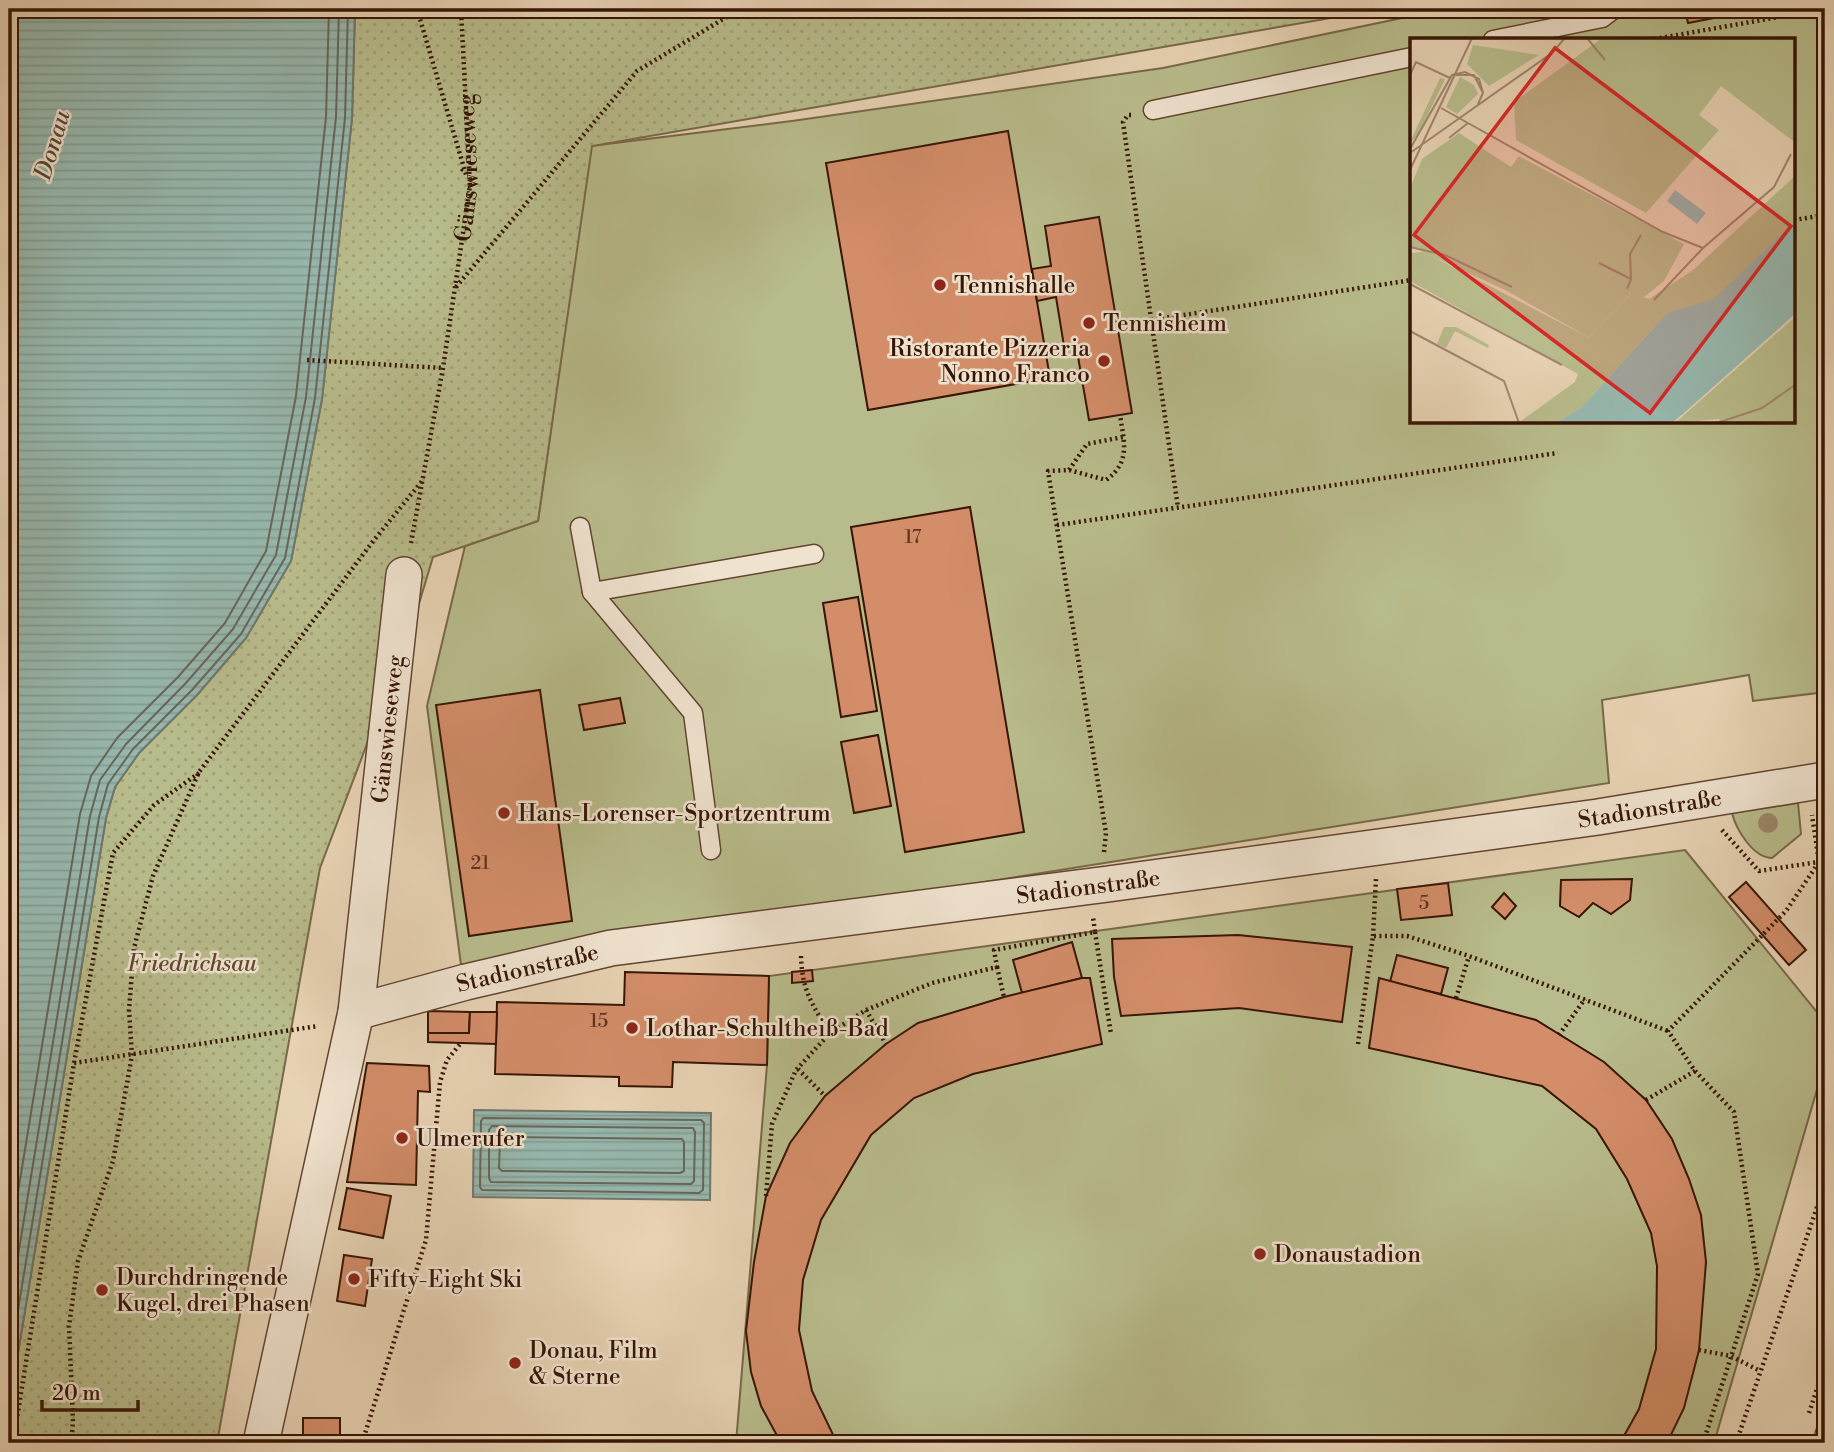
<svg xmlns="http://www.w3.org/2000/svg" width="1834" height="1452" font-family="'Libre Bodoni',serif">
	<defs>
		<pattern id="park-dots" width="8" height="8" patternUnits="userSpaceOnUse" patternTransform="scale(1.75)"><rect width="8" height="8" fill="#b8bb8b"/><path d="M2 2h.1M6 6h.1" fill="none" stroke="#9fa076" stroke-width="1.8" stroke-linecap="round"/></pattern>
		<pattern id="water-rules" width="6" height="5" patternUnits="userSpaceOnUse" patternTransform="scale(1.75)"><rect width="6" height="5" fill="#97b8ae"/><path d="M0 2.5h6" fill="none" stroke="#839d94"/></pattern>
	</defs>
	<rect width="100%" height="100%" fill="#e7d2b3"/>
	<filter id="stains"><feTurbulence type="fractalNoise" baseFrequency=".00286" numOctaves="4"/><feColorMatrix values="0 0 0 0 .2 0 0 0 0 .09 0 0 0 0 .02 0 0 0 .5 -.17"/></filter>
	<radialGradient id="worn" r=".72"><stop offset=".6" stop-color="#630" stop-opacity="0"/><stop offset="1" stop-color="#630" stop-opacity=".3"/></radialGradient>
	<g fill="#b8bb8b" stroke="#786848" stroke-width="2" fill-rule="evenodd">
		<path d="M1445 9H1825V692L1753 701 1749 675 1602 700 1609 783 461 965 427 706 465 546 538 521 591 146 792 121 1163 68ZM1412 40H1794V422H1412Z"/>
		<path d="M1798 803 1801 834 1772 858C1753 858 1736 829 1732 813Z"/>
		<polygon points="1685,850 1825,1022 1825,1062 1714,1443 736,1443 767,1065 769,976"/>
	</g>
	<polygon fill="url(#park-dots)" stroke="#786848" stroke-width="2" points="355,9 1383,9 592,146 538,521 433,557 415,617 320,868 217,1443 9,1443 9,1408 106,818 115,787 139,753 197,695 246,638 291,561 322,399 352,118"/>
	<g fill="url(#water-rules)" stroke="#71776b" stroke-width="2">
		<polygon points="9,9 355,9 352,118 322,399 291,561 246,638 197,695 139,753 115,787 106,818 9,1408"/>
		<polygon points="474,1110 711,1113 710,1200 473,1197"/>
	</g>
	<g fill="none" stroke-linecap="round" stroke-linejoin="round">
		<g stroke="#67665a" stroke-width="2">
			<polygon points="483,1118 701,1120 704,1123 703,1190 699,1193 482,1190 480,1187 481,1121"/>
			<polygon points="492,1126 693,1128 695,1132 694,1181 691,1184 491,1182 489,1178 489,1130"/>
			<polygon points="503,1137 682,1139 684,1142 684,1171 680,1173 502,1171 499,1168 500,1140"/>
			<polyline points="9,1247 80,814 91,776 117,738 178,677 225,623 266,551 296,396 326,117 329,9"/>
			<polyline points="9,1311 90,816 100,780 126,744 185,684 233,629 276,555 306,397 336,117 339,9"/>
			<polyline points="9,1365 99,817 108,784 133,749 192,690 241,634 285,558 315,398 345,118 348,9"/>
		</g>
	</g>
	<g fill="#d38d69" stroke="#371506" stroke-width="2">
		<polygon points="1685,9 1739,9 1740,13 1688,23"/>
		<polygon points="1008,131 1050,378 868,410 826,163"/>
		<polygon points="1099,217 1132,413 1089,420 1076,345 1064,346 1056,297 1037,301 1032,269 1051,266 1045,226"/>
		<polygon points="970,507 1024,832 905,852 851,527"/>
		<polygon points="858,597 877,711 841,717 823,603"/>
		<polygon points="540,690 572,921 469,936 436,705"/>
		<polygon points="620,698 625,723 584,730 579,705"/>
		<polygon points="878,735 891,806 854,813 841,742"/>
		<polygon points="1632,879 1630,900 1611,914 1593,903 1579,917 1560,906 1561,880"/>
		<polygon points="1746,882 1806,950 1789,965 1729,897"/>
		<polygon points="1448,883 1452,915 1401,920 1397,889"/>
		<polygon points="1504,893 1516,906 1505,919 1492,907"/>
		<polygon points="1238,935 1352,947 1342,1022 1239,1008 1121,1016 1114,977 1112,939"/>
		<polygon points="1072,942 1082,978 1022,993 1013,960"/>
		<polygon points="1397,955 1448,968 1441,994 1390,982"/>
		<polygon points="812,970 813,981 792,983 792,972"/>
		<polygon points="625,972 769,976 767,1065 673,1062 672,1087 619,1086 619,1077 495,1074 497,1002 624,1005"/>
		<polygon points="1082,978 1090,978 1102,1044 973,1074 914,1098 871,1135 821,1220 803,1280 799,1330 812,1391 837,1443 781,1443 761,1406 751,1372 746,1331 754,1262 766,1196 790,1143 825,1096 886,1044 918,1023 1004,997"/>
		<polygon points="1379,978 1536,1020 1604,1062 1646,1100 1672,1139 1689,1179 1701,1215 1706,1262 1699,1350 1684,1408 1667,1443 1620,1443 1639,1409 1656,1349 1657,1266 1651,1233 1627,1179 1596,1129 1542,1086 1369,1048"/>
		<polygon points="428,1011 470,1012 469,1033 428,1033"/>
		<polygon points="470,1012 497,1012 496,1044 428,1042 428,1033 469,1033"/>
		<polygon points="367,1063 429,1066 430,1092 418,1091 416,1185 347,1182"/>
		<polygon points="347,1188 391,1196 383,1238 339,1229"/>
		<polygon points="344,1255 372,1259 365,1306 337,1301"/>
		<rect x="303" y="1418" width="37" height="25"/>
	</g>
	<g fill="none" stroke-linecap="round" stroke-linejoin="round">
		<g stroke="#634431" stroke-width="21">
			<g id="service">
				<polyline points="1493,40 1602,18 1614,9"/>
				<polyline points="1153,110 1412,57"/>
				<polyline points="580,527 592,592 693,713 711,850"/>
				<polyline points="592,592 814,554"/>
				<polyline points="1823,1443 1825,1433"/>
			</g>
		</g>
		<g stroke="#634431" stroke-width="38">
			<g id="minor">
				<path id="s2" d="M356 1012 466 982 611 948 1108 884 1598 817 1825 780"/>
				<path id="s3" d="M261 1443 356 1012 404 575"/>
			</g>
		</g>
		<g stroke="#371506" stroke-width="4.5" stroke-dasharray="2 3.5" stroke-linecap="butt">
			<polyline points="417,9 467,178"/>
			<polyline points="1649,40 1824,9"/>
			<polyline points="1131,115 1128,115 1123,122 1178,508"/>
			<polyline points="1794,220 1819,216"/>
			<polyline points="456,287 637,71 740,9"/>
			<polyline points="1151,320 1412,280"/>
			<polyline points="307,360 443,368"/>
			<polyline points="1069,470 1087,444 1123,437"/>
			<polyline points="1057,525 1558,453"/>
			<path id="s1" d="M411 543 443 368 470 186 461 9"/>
			<polyline points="1722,830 1759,871 1825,861"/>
			<path d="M1104 852 1106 833 1048 471 1069 470 1106 480C1131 462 1124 442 1120 415"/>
			<polyline points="1095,932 1111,1034"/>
			<polyline points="1373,936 1376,879"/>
			<path d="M801 956C802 990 812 1005 830 1033L866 1010 932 983 997 967 994 950 1095 932 1093 917"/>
			<polyline points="997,967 1004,997"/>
			<polyline points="1456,998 1469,956"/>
			<polyline points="866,1010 886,1044"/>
			<polyline points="1559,1035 1585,999"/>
			<polyline points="1358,1044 1373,936 1407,936 1469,956 1668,1031"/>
			<polyline points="74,1063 318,1026"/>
			<polyline points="798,1069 825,1096"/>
			<polyline points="1646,1100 1695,1071"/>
			<polyline points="766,1196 772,1124 796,1070 830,1033"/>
			<polyline points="1699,1350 1731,1356 1760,1371"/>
			<polyline points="1809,1413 1825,1365"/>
			<polyline points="13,1443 74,1063 113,853 154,805 199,773"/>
			<polyline points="71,1443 73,1422 69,1326 78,1261 113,1161 132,1055 129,1010 134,948 153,876 199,772 374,540 423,480"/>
			<polyline points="362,1443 426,1240 440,1082 447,1060 461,1043"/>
			<polyline points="1703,1443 1758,1274 1734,1112 1695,1071 1668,1031 1786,911 1819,862 1812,815"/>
			<polyline points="1736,1443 1825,1184"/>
		</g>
		<use href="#service" stroke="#efe2ce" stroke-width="18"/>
		<use href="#minor" stroke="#efe2ce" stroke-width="35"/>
	</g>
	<circle fill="#9c866a" cx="1768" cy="823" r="10"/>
	<g fill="#8f2418" stroke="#efe2ce" stroke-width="2.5">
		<circle cx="940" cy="285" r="7"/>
		<circle cx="1089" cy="323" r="7"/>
		<circle cx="1104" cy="361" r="7"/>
		<circle cx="504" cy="813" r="7"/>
		<circle cx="632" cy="1028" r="7"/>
		<circle cx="402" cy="1138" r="7"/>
		<circle cx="1260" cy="1254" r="7"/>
		<circle cx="354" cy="1279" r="7"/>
		<circle cx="102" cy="1290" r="7"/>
		<circle cx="515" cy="1363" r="7"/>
	</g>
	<g text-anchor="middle" stroke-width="5" stroke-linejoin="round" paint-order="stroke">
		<g font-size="19" fill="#5e331f">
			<text x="913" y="543">17</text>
			<text x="480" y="869">21</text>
			<text x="1424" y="909">5</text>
			<text x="599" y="1027">15</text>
		</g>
		<g font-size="23" fill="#371506" stroke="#efe2ce">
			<text dy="8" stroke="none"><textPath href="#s1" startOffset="380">Gänswieseweg</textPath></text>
			<text dy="8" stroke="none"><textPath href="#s3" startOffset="726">Gänswieseweg</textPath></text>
			<text dy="8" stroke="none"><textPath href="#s2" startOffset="1311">Stadionstraße</textPath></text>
			<text dy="8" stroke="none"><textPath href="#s2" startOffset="744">Stadionstraße</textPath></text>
			<text dy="8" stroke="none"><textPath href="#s2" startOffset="177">Stadionstraße</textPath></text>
		</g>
		<g font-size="23" fill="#371506" stroke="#efe2ce" text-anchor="start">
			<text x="954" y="293">Tennishalle</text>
			<text x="1103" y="331">Tennisheim</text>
			<text x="1090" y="356" text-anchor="end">Ristorante Pizzeria<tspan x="1090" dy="26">Nonno Franco</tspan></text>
			<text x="518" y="821">Hans-Lorenser-Sportzentrum</text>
			<text x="646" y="1036">Lothar-Schultheiß-Bad</text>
			<text x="416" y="1146">Ulmerufer</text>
			<text x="1274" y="1262">Donaustadion</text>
			<text x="116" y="1285">Durchdringende<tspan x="116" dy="26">Kugel, drei Phasen</tspan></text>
			<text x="368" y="1287">Fifty-Eight Ski</text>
			<text x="529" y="1358">Donau, Film<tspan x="529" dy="26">&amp; Sterne</tspan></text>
		</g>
		<g font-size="23" font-style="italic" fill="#5e472e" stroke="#efe2ce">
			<text x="192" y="971">Friedrichsau</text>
		</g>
		<g font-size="24" font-style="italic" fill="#544638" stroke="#efe2ce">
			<text transform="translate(52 145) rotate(-73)" y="8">Donau</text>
		</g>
	</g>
	<g transform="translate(1410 38)">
		<rect width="385" height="385" fill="#e7d2b3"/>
		<path d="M192 0H385V99L383 103 311 48 289 77 309 92 236 175 106 102 104 64ZM63 7 129 17 79 48 57 26ZM50 39 64 47 68 56 47 76 36 69ZM30 40 35 41 7 99 0 104ZM49 95 101 129 109 118 274 206 254 243 233 260 221 256 178 299 97 253 0 208V150L12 121ZM34 289H46L79 307 78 310 45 293 36 310 27 306Z" fill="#b8bb8b"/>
		<path d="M385 279V385H310L309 381 265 385Z" fill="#b8bb8b"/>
		<path d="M385 138V184L302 263 257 275 172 369 146 385H108L165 344 168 336 0 243V215L14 214 178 299 221 256 239 261 283 232Z" fill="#b8bb8b"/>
		<path d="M265 152 296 175 287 186 257 163ZM385 184V276L274 375 262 385H146L172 369 257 275 302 262Z" fill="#97b8ae"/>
		<path fill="none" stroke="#a1866e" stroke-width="2" d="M177 0 195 22M0 37 6 24 40 40M31 70 253 194 293 210M39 100 58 85M0 111 42 37 55 34 69 41 73 55 68 66M0 111 42 37H64L73 55M0 115 142 15 155 0M0 132 62 0M0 209 35 217 102 249M189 225 221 241M0 246 152 327M217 251 221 241 220 216 231 197M244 262 293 210 364 149 381 116M0 293 94 343 109 385M307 385 352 370 385 347"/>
		<path fill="#d62828" fill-opacity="0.15" stroke="#d62828" stroke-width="3.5" d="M145 10 381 188 240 375 4 197Z"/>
		<rect width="385" height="385" fill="none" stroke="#371506" stroke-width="3.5"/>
	</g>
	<rect width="1834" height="1452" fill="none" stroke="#e7d2b3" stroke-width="35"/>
	<rect x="10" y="10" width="1813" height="1431" fill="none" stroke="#371506" stroke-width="3.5"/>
	<rect x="18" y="18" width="1799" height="1417" fill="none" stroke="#371506" stroke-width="2"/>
	<path d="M42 1400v10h96v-10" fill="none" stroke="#371506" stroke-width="3.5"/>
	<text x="52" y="1400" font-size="21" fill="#371506" stroke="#efe2ce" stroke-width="5" paint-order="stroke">20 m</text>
	<rect width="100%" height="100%" filter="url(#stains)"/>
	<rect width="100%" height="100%" fill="url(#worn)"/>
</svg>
